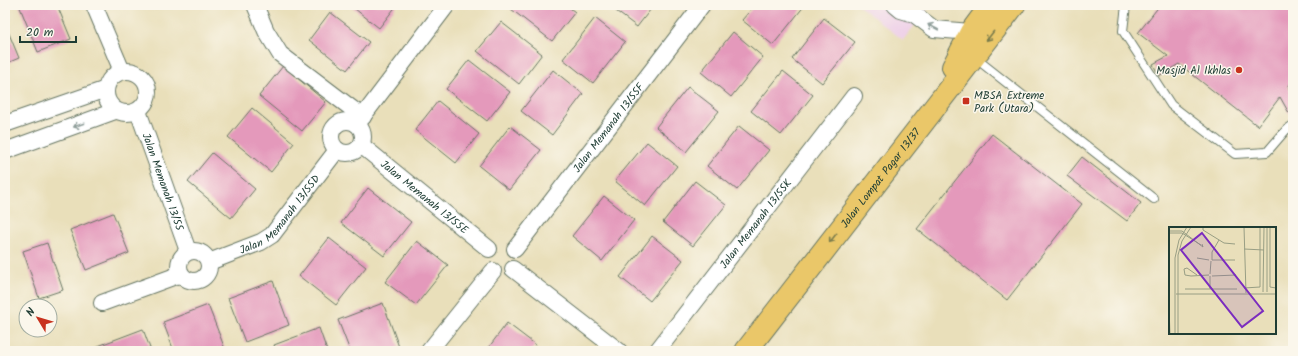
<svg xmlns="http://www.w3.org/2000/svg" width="1298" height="356" font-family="Kalam,sans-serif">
	<rect width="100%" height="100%" fill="#fbf7ec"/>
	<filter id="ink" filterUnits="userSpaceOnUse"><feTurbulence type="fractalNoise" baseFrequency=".025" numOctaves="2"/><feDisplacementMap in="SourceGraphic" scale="8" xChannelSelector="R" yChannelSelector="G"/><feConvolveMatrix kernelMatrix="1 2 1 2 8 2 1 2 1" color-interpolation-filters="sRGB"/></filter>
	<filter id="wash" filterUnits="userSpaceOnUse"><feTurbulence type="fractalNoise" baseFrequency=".012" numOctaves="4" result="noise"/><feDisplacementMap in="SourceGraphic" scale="16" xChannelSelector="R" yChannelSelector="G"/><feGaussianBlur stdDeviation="0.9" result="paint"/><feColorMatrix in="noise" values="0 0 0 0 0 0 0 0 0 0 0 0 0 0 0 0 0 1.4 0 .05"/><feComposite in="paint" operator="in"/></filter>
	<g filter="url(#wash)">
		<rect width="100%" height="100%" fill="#e9dfba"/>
		<polygon fill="#eed0e8" points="858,5 931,5 903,40"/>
		<g id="blocks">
			<g fill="#e499bb">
				<polygon points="19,5 57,5 71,39 38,52"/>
				<polygon points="350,5 397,5 379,28"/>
				<polygon points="513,5 566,5 575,12 552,41 511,9"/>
				<polygon points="608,5 654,5 637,27"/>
				<polygon points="755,5 805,5 773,45 742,20"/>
				<polygon points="1160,5 1293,5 1293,80 1288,87 1293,95 1293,111 1289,113 1280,97 1258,126 1179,64 1159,76 1153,64 1168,56 1138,33"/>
				<polygon points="330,12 369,42 347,70 309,40"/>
				<polygon points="595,18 625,42 593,83 563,59"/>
				<polygon points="824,18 855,42 822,83 792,59"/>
				<polygon points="501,22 542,54 519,84 477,51"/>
				<polygon points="5,24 19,58 5,64"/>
				<polygon points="733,32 763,57 731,97 701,72"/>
				<polygon points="469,60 510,92 487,121 446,89"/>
				<polygon points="283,66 326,102 302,131 259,96"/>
				<polygon points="553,70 583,94 552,135 521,111"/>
				<polygon points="783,71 813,95 781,135 751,111"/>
				<polygon points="688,87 719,111 686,152 656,127"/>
				<polygon points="438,101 479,134 456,163 415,130"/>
				<polygon points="252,108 294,143 271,172 228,137"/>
				<polygon points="510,126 541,150 509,190 479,166"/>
				<polygon points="739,126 769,150 737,190 707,166"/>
				<polygon points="992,134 1082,204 1007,300 917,229"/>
				<polygon points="647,142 677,166 645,206 615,181"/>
				<polygon points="212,153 255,189 231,218 188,182"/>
				<polygon points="1082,157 1141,203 1127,221 1067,176"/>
				<polygon points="695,181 726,205 693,246 663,222"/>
				<polygon points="368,188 411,222 384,256 341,223"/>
				<polygon points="604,196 634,220 602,261 572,236"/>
				<polygon points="113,213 129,253 86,270 70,230"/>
				<polygon points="652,236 683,260 650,301 620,277"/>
				<polygon points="329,238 366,267 336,305 299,276"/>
				<polygon points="417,241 448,265 416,305 385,282"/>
				<polygon points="47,243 63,290 39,298 23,251"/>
				<polygon points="273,281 289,325 245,342 228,298"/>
				<polygon points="383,303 399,347 390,351 350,351 338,320"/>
				<polygon points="208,305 225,349 220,351 174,351 163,322"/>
				<polygon points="507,323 536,345 531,351 486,351"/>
				<polygon points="319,328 327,351 276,351 274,345"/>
				<polygon points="143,329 151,351 100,351 98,346"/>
			</g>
		</g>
	</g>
	<g filter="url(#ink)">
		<use href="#blocks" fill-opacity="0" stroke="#667663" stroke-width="1"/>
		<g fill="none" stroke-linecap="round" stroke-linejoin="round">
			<g stroke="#667663" stroke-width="10">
				<g id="service">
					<polyline points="1126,5 1123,31 1171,105 1235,154 1267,152 1286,130 1293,125"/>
					<polyline points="974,57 1154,199"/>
				</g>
			</g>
			<g stroke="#667663" stroke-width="18">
				<g id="minor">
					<polyline points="94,5 122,71"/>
					<polyline points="255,5 266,31 280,54 363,117"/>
					<polyline points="895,5 901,10 914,14 934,29 971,32"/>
					<circle cx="127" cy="92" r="21"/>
					<path id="s1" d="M138 111 188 251"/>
					<circle cx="347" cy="137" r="16"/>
					<polyline points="5,124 106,89"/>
					<polyline points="357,124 447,5"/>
					<path id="s2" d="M361 145 489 249"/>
					<polyline points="5,151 115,111"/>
					<path id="s3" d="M515 249 702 5"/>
					<circle cx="194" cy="266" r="15"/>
					<path id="s4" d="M209 262 261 242 272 235 337 150"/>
					<polyline points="513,269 619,351"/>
					<polyline points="102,303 181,274"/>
					<polyline points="429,351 493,271"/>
					<path id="s5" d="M657 351 854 96"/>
				</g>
			</g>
			<g stroke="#667663" stroke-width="24">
				<g id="primary">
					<polyline points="953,67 971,32 991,5"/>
					<path id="s6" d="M746 351 1014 5"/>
				</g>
			</g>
			<use href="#service" stroke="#fff" stroke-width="8"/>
			<use href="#minor" stroke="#fff" stroke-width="16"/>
			<use href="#primary" stroke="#eac769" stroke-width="22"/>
		</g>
		<defs><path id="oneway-shaft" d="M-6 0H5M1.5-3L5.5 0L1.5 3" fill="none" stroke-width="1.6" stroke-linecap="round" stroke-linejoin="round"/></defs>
		<g stroke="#8f9e9a">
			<use href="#oneway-shaft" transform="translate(933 27) rotate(-152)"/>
			<use href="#oneway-shaft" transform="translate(79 125) rotate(160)"/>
		</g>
		<g stroke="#7a7b4c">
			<use href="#oneway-shaft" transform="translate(990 36) rotate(128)"/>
			<use href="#oneway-shaft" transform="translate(833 238) rotate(128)"/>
		</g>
	</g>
	<g fill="#c8321e" stroke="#fbf7ec" stroke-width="1.5">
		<circle cx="1239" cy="70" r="4"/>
		<rect x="962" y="97" width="8" height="8" rx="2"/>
	</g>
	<g text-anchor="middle" stroke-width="3" stroke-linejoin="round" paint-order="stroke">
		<g font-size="11" fill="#1f3d34" stroke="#fbf7ec" text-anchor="end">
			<text x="1231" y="74">Masjid Al Ikhlas</text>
			<text x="974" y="99" text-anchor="start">MBSA Extreme<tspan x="974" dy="13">Park (Utara)</tspan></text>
		</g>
		<g font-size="11" fill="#1f3d34" stroke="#fbf7ec">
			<text dy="4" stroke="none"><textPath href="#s3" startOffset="153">Jalan Memanah 13/55F</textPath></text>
			<text dy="4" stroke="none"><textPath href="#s6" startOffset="219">Jalan Lompat Pagar 13/37</textPath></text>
			<text dy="4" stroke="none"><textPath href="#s1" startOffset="75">Jalan Memanah 13/55</textPath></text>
			<text dy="4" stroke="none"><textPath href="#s2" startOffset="82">Jalan Memanah 13/55E</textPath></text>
			<text dy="4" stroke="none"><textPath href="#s4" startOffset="88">Jalan Memanah 13/55D</textPath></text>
			<text dy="4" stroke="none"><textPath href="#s5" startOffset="161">Jalan Memanah 13/55K</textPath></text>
		</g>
	</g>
	<g transform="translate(1169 227)">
		<rect width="107" height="107" fill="#e9dfba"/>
		<path fill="none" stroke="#989e84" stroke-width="1" d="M34 0V3L55 16 66 17M75 0 77 66M98 0V65M101 0V60L107 61M0 4H13L34 20 33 17M0 6H13L32 18M75 22 95 23M28 31 40 33M43 33H66M43 33V25L50 13M41 47 42 34M28 48 18 41 15 42 16 48 22 49 40 48M41 49V62M43 49 67 48M75 61 91 60V0M16 62H68M0 64V19M94 65 95 0M7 67H107M0 81 1 107M6 107V31L10 13 18 0M9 107V28L13 14 22 0"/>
		<path fill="#7b2cbf" fill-opacity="0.15" stroke="#7b2cbf" stroke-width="2" d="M33 6 94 84 73 100 12 23Z"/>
		<rect width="107" height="107" fill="none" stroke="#1f3d34" stroke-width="2"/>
	</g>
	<rect width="1298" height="356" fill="none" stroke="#fbf7ec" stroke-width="20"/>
	<g transform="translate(38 318) rotate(308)"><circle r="19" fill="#fbf7ec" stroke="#a3ada2"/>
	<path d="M0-3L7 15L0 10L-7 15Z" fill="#c8321e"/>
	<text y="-6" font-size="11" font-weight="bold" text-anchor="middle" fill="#1f3d34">N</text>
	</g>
	<path d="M20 36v6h56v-6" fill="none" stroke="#1f3d34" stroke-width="2"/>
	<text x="26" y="36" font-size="12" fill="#1f3d34" stroke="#fbf7ec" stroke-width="3" paint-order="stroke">20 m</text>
</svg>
